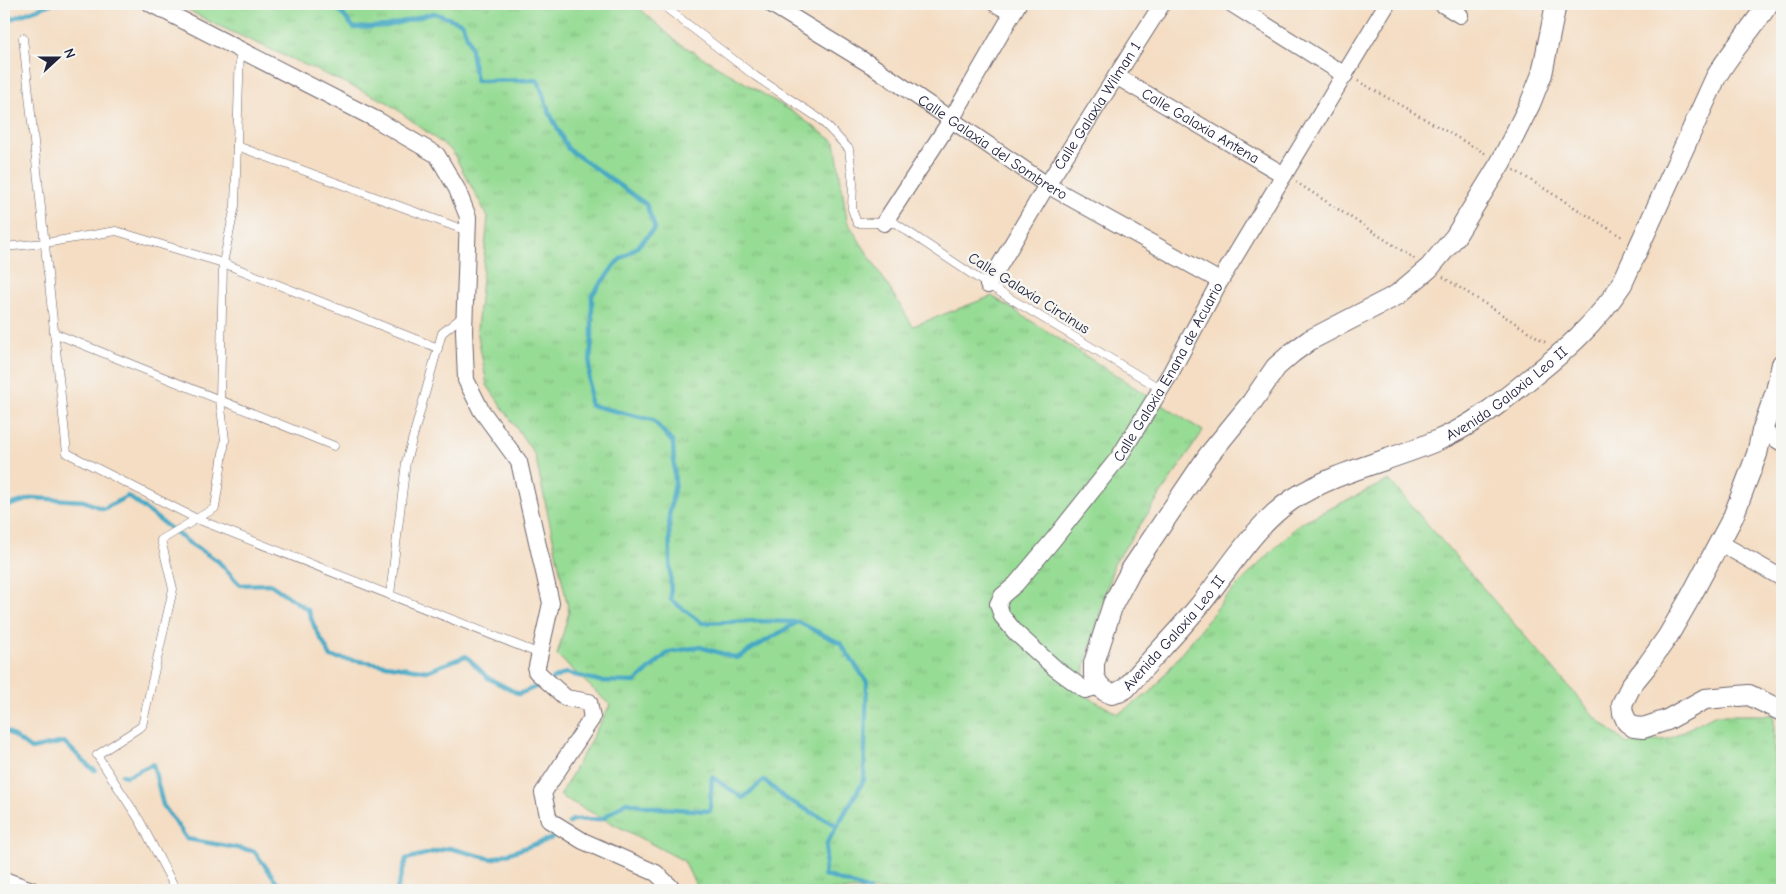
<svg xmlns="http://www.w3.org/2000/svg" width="1786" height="894" font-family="'Comic Neue',sans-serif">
	<defs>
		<pattern id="grass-tufts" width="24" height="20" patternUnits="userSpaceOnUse" patternTransform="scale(1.25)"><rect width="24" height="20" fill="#97dc95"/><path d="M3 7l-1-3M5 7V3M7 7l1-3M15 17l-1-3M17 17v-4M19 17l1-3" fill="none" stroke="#82bc81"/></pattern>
	</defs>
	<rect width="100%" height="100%" fill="#f6f6f2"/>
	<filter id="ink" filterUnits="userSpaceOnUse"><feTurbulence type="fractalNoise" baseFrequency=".02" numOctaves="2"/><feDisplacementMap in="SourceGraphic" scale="10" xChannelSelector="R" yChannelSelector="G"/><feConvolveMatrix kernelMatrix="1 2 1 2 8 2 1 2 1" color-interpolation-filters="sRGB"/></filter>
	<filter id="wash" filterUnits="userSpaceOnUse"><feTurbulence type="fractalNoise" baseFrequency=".0096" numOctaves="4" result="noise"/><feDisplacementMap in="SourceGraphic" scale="20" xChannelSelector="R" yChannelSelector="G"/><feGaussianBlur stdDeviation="1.12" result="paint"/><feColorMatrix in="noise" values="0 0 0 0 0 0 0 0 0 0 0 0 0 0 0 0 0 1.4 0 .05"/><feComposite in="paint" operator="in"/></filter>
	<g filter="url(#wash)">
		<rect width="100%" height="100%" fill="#f4ddc3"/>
		<polygon fill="url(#grass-tufts)" stroke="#5c7f68" points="178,4 635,4 677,42 793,112 835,142 847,221 913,326 992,296 1203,431 1114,564 1085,666 1083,694 1118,714 1151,692 1226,597 1300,523 1389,480 1596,718 1627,744 1669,739 1714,715 1774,715 1774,768 1782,785 1782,890 698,890 684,861 560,796 610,705 557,655 569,612 535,455 487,385 477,330 488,217 452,151 387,102 210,22"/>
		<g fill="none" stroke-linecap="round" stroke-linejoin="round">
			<g stroke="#44a8c4" stroke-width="4.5">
				<polyline points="334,4 354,28 387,26 434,13 462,23 470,44 476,81 538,80 549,112 568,149 646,204 655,228 637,247 617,262 592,295 592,335 589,378 590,405 653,420 673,443 675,483 669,516 671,600 702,623 755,621 798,622 840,643 867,682 864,780 827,843 824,875 869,890"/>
				<polyline points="4,20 11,19 51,4"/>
				<polyline points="4,507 33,498 84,501 103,509 128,496 188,542 218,561 240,585 270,584 308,610 315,628 331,657 427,671 466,656 488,678 519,694 543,684"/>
				<polyline points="552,679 566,673 600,681 635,682 669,652 700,647 737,658 796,623"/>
				<polyline points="4,729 31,749 64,742 92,769 95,770"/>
				<polyline points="122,775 127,776 153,764 163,805 187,839 254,851 283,890"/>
				<polyline points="569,823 572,820 602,819 626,802 658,808 710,811 712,777 743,798 764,780 786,799 838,826"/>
				<polyline points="397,890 406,859 449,848 492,859 550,839 557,833"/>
			</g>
		</g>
	</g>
	<g filter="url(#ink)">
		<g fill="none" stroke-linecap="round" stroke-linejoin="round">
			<g stroke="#6c636b" stroke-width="9">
				<g id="service">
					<polyline points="661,4 755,76 820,119 849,149 853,183 852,209 857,223 895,223 988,285 1161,389"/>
					<polyline points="23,38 67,453 197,519 540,654"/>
					<polyline points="237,146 467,231"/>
					<polyline points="4,247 45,243 116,231 223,263 438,348"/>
					<polyline points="54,333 334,446"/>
					<polyline points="390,595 406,462 442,333 463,316"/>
					<polyline points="176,890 140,821 97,755 142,726 173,589 161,540 215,508 225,440 220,400 223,263 235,206 240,49"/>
				</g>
			</g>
			<g stroke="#6c636b" stroke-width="18">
				<g id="minor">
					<polyline points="151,4 377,120 437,155 457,189 468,217 464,331 466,380 481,410 519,462 551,603 536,671 566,698 589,702 592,718 543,793 549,820 583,841 656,873 674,890"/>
					<path id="s1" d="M771 4 874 67 1047 185 1220 281"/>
					<polyline points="996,4 1012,13"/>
					<polyline points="1232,4 1345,75"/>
					<polyline points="1442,4 1460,15"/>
					<path id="s2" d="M1116 76 1284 175"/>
					<polyline points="884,223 951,120 1018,4"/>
					<path id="s3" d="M988 285 1047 185 1162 4"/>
					<polyline points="1762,431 1782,443"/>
					<polyline points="1720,543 1782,578"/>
					<path id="s4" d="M1100 686 1085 690 1056 669 1016 633 1002 616 998 604 1002 596 1016 584 1053 540 1119 457 1170 374 1220 281 1387 4"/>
					<polyline points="4,880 32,890"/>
				</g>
			</g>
			<g stroke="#6c636b" stroke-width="22">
				<g id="tertiary">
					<path id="s5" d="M1556 4 1542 74 1530 104 1501 162 1455 237 1429 268 1397 295 1310 340 1292 353 1276 367 1252 402 1208 456 1131 570 1113 604 1094 663V675L1098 684 1105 691 1112 694 1119 692 1126 688C1150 660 1176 634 1199 606 1229 570 1254 525 1293 499 1336 471 1390 461 1436 441 1470 427 1499 404 1527 381 1565 351 1595 325 1622 284L1716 77C1731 51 1752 29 1768 4"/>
					<polyline points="1782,364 1776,391 1762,431 1757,454 1733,517 1691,596 1668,636 1646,667 1632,684 1622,704 1623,713 1627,722 1634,727 1643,728 1667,720 1705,699 1749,695 1782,711"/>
				</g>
			</g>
			<g stroke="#6c636b" stroke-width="2.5" stroke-dasharray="1 4" stroke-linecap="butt">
				<polyline points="1358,81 1488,155"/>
				<polyline points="1514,170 1624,238"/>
				<polyline points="1296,182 1415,259"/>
				<polyline points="1443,277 1548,344"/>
			</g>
			<use href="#service" stroke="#fff" stroke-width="8"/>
			<use href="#minor" stroke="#fff" stroke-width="16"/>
			<use href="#tertiary" stroke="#fff" stroke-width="20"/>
		</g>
	</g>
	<g text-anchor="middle" stroke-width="5" stroke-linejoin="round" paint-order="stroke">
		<g font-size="15" fill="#22223b" stroke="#f6f6f2">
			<text dy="5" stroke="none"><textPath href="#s3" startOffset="210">Calle Galaxia Wilman 1</textPath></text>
			<text dy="5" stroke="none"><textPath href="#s2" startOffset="98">Calle Galaxia Antena</textPath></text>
			<text dy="5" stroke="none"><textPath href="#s1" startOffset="264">Calle Galaxia del Sombrero</textPath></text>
			<text transform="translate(1029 293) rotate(32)" y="5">Calle Galaxia Circinus</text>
			<text dy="5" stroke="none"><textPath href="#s4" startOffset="429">Calle Galaxia Enana de Acuario</textPath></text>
			<text dy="5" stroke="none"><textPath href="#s5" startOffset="1378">Avenida Galaxia Leo II</textPath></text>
			<text dy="5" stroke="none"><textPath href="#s5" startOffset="958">Avenida Galaxia Leo II</textPath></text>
		</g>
	</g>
	<rect width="1786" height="894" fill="none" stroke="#f6f6f2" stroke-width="20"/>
	<g transform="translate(58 58) rotate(69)" stroke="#f6f6f2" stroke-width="4" paint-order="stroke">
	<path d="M0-4L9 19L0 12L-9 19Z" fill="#22223b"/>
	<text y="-8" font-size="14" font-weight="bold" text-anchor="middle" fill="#22223b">N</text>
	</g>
</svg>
